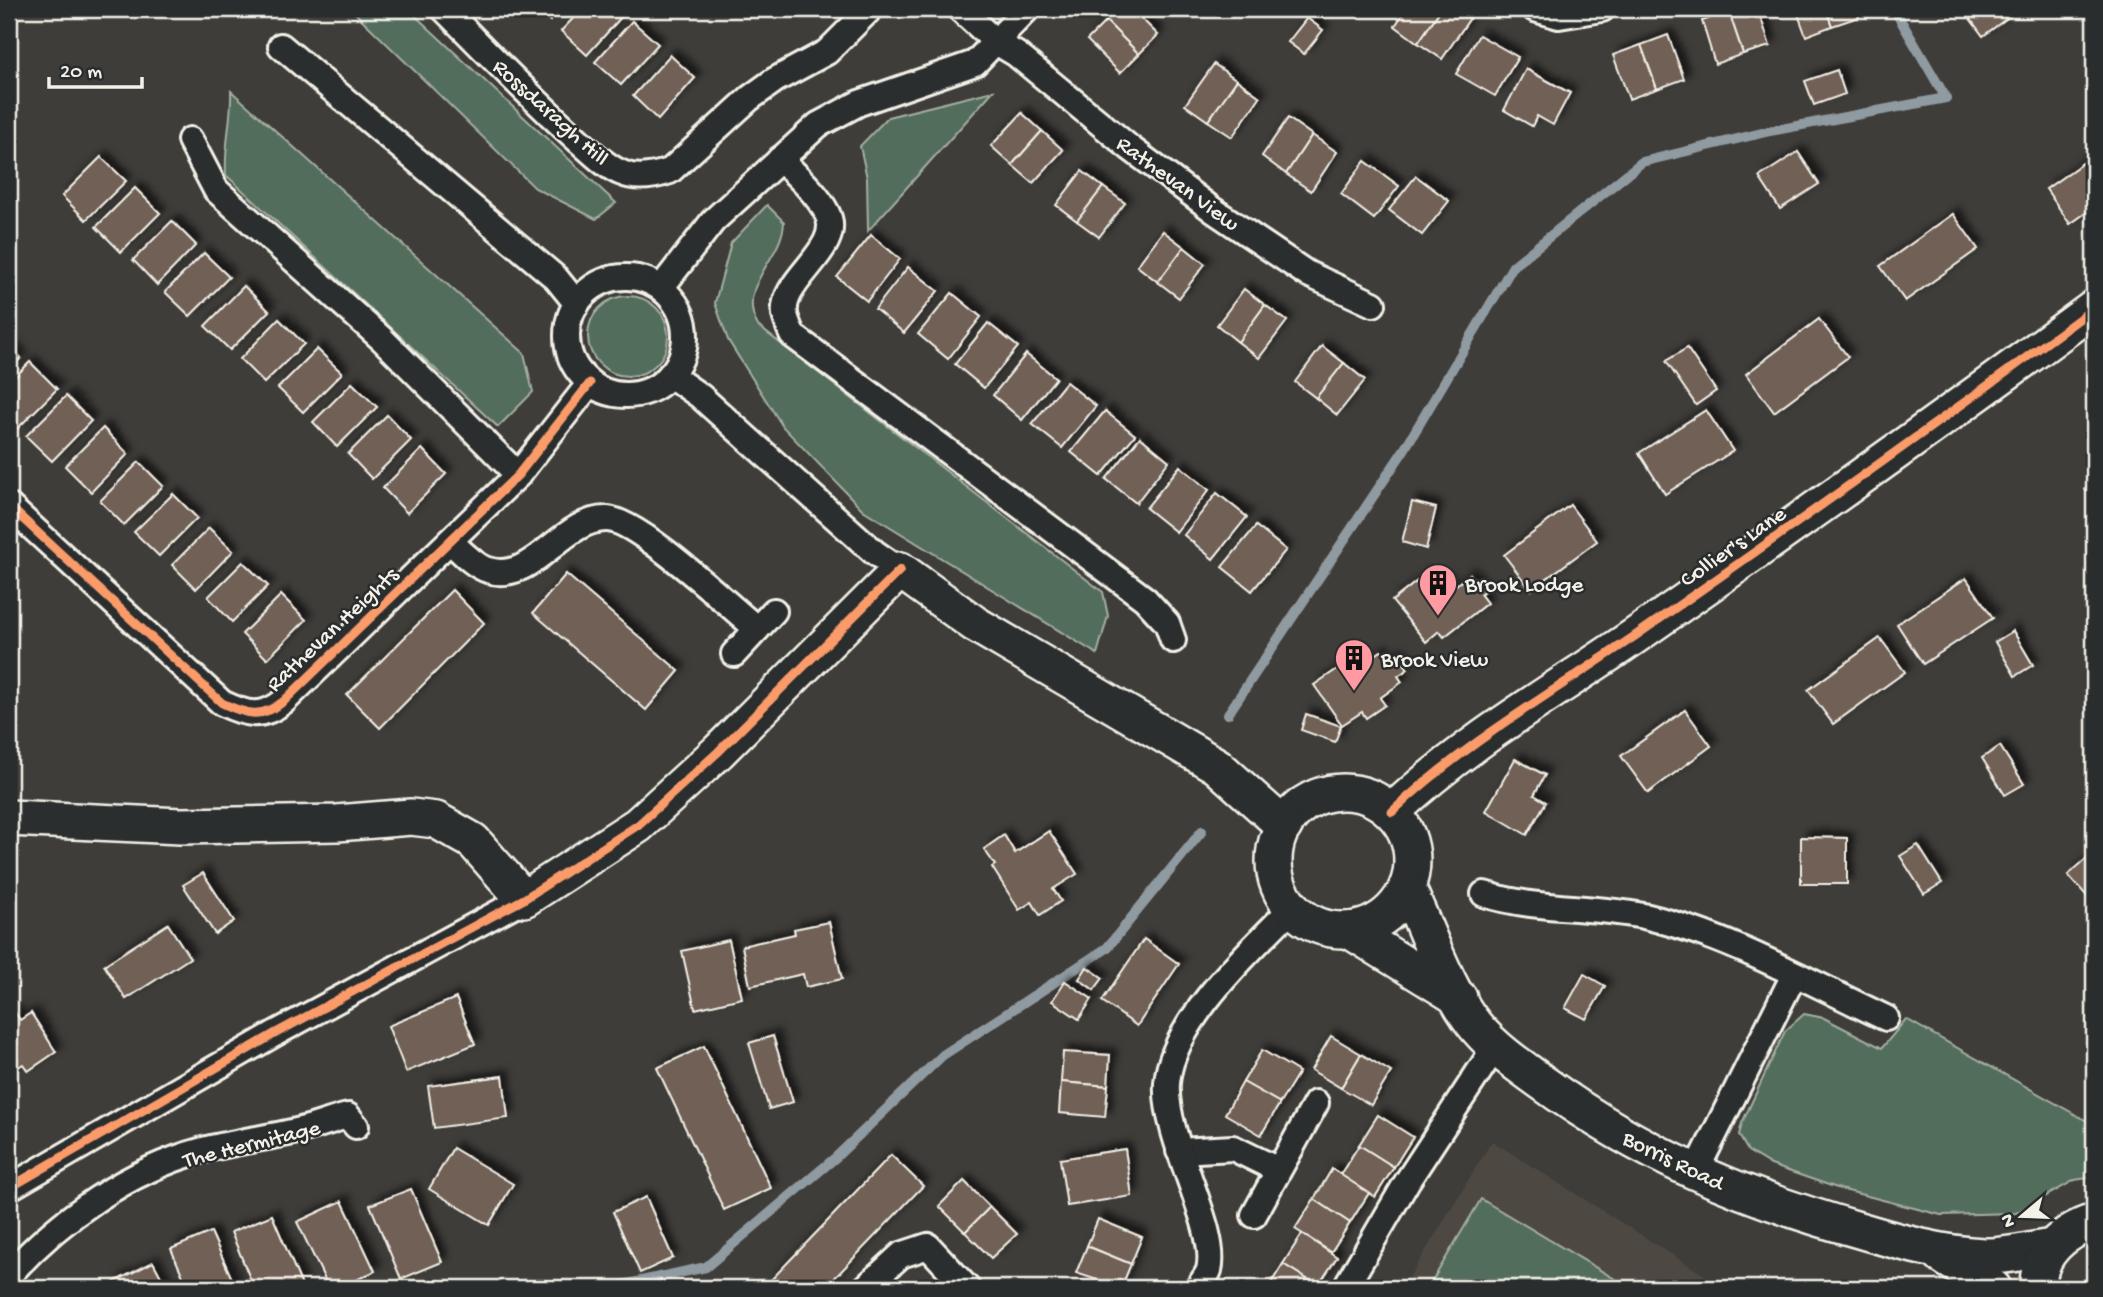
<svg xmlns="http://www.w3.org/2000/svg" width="2103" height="1297" font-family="'Gochi Hand',sans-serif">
	<defs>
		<filter id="shadow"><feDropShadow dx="6" dy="-6" stdDeviation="3.5" flood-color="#0009"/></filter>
	</defs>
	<rect width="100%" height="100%" fill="#3f3d3a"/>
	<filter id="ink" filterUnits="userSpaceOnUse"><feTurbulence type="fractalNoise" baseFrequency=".0143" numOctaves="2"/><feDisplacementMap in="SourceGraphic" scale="14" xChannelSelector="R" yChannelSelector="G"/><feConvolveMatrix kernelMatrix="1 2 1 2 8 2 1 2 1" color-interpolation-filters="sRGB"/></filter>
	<g filter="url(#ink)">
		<polygon fill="#4d4842" points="1492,1141 1725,1288 1403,1288"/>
		<g fill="#536d5b" stroke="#a4afa2" stroke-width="2">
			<polygon points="351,9 408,9 616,203 596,219 535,188"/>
			<path d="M231 91 524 353 533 392 498 427 226 175C224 146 232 120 231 91Z"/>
			<polygon points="993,91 868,231 867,178 860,146 888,117"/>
			<path d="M767 205 784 222C783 259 735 286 758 326L1103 592 1108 616 1097 654 863 510 783 427 728 340 715 303 731 243Z"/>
			<circle cx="628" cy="336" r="40"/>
			<polygon points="1804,1014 1824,1018 1882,1048 1906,1019 2094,1125 2094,1177 2075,1180 2016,1213 1941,1215 1840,1189 1771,1165 1748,1151 1739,1135 1742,1123 1785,1031"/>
			<polygon points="1481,1199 1630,1288 1428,1288"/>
		</g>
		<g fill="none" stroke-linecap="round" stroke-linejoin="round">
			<g stroke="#909ba1" stroke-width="10">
				<polyline points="1228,714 1404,450 1513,266 1642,162 1770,131 1946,98 1894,9"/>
				<polyline points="609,1288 706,1267 835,1158 943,1055 1107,948 1202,831"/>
			</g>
		</g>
		<g fill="#6f6156" stroke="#f4f1e8" stroke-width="2" filter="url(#shadow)">
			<polygon points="537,9 560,9 550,21"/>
			<polygon points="582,9 619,9 624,14 587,55 561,31"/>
			<polygon points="1118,9 1132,9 1158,35 1139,54 1106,21"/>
			<polygon points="1406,9 1441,9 1418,43 1395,26"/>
			<polygon points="1441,9 1456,9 1470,18 1442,59 1418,43"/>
			<polygon points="1740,9 1758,9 1770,46 1743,54 1729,12"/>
			<polygon points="1796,9 1826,9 1832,26 1806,36"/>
			<polygon points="1826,9 1856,9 1859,17 1832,26"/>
			<polygon points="1963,9 2017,9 2018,10 1983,36"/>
			<polygon points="1729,12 1743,54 1715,64 1702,21"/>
			<polygon points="1307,18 1323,30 1304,54 1288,42"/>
			<polygon points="632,21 658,44 621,85 595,62"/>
			<polygon points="1106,21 1139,54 1120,73 1087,40"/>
			<polygon points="1479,35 1518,57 1495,96 1456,74"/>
			<polygon points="1668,35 1684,79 1657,89 1641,45"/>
			<polygon points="1641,45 1657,89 1629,99 1613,55"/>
			<polygon points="670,55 695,78 658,120 633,96"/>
			<polygon points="1214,64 1237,80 1208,121 1185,105"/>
			<polygon points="1526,69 1570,93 1553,125 1537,116 1532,126 1504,110"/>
			<polygon points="1837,70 1845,94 1814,105 1805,81"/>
			<polygon points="1237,80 1260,97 1232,137 1208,121"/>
			<polygon points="1022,113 1042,131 1012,165 991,146"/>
			<polygon points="1288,118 1312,135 1286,174 1262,156"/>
			<polygon points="1042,131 1063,150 1033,183 1012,165"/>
			<polygon points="1312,135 1337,152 1311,191 1286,174"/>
			<polygon points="1798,152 1819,184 1780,209 1759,177"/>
			<polygon points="2094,155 2094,207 2070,224 2046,189"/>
			<polygon points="101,157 126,181 86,220 62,196"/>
			<polygon points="1365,161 1399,186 1374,219 1341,194"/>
			<polygon points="1082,171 1103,187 1077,221 1056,205"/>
			<polygon points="1416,176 1449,201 1422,235 1389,210"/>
			<polygon points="1103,187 1125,203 1099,237 1077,221"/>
			<polygon points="135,188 160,213 121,252 96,227"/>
			<polygon points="1953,214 1978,249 1905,301 1880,266"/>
			<polygon points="172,221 196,245 157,285 133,260"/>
			<polygon points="1163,231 1184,247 1158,282 1137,266"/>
			<polygon points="871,235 900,259 867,301 837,277"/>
			<polygon points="1184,247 1205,264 1179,298 1158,282"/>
			<polygon points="204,253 229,277 190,316 165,292"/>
			<polygon points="908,267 938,291 904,333 875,309"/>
			<polygon points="244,286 269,311 230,350 205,326"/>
			<polygon points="1244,289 1265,305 1238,342 1217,325"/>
			<polygon points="952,293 981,317 948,359 918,334"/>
			<polygon points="1265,305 1287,321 1259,358 1238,342"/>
			<polygon points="279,319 304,344 264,383 240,359"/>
			<polygon points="1819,319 1848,357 1774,412 1746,374"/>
			<polygon points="988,323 1018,347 984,388 955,364"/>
			<polygon points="9,345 21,358 9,370"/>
			<polygon points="1322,346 1344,363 1316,398 1295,382"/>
			<polygon points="1687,348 1716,391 1696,405 1666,361"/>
			<polygon points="317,349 342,373 303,412 278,388"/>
			<polygon points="1026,354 1056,378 1022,420 993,395"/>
			<polygon points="30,362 57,389 17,429 9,420 9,383"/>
			<polygon points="1344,363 1365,380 1337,415 1316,398"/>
			<polygon points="1066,382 1096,406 1062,448 1032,424"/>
			<polygon points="352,383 377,407 337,447 313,422"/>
			<polygon points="66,396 91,421 52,461 26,436"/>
			<polygon points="1706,410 1733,451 1665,494 1639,453"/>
			<polygon points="1105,411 1135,435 1101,476 1071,452"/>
			<polygon points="387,415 411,440 372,479 348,454"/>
			<polygon points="103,428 128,454 91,492 65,466"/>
			<polygon points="1140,437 1169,461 1136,503 1106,479"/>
			<polygon points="422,449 446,474 407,513 383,488"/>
			<polygon points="139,462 163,486 124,525 100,501"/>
			<polygon points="1180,466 1209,490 1176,532 1146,508"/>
			<polygon points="2094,483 2094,502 2085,489"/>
			<polygon points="1217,493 1247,517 1213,559 1184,535"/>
			<polygon points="173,494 197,518 159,556 134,532"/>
			<polygon points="1412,502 1436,508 1426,549 1402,542"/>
			<polygon points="1570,505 1597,541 1531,590 1504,555"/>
			<polygon points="1256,526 1286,550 1252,591 1222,567"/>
			<polygon points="209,528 233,551 196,589 172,565"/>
			<polygon points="243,562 268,586 232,622 208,597"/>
			<polygon points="566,574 679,671 646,710 533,613"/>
			<polygon points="1470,574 1484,591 1480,594 1487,603 1444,637 1439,631 1426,642 1392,601 1425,575 1434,586 1444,578 1452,588"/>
			<polygon points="1966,578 1993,618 1923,664 1897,624"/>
			<polygon points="452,590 484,623 380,728 347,695"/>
			<polygon points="281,595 306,620 267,659 242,634"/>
			<polygon points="2013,631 2033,665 2015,676 1995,642"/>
			<polygon points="1880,638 1905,672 1833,724 1808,690"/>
			<polygon points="1381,651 1388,660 1397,654 1408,669 1398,676 1402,682 1380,698 1385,705 1366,718 1362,712 1342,725 1314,685 1361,653 1367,661"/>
			<polygon points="1685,710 1711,746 1648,793 1621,756"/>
			<polygon points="1306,714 1341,726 1335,742 1301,730"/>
			<polygon points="2000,746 2024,784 2005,795 1982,758"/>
			<polygon points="1515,759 1545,775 1534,795 1546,802 1527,835 1486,811"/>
			<polygon points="1049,831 1077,874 1053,889 1061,901 1040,915 1032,902 1019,910 992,867 995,865 984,849 1004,835 1015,853"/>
			<polygon points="1801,837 1847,838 1847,884 1801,884"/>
			<polygon points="1918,845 1942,883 1924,894 1900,856"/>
			<polygon points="2094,852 2094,904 2068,875"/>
			<polygon points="203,873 234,921 215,934 183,885"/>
			<polygon points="829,922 842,979 806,987 803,974 750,986 742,946 795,934 794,929"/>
			<polygon points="168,924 190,958 126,999 104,965"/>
			<polygon points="1144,939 1179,964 1137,1026 1102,1001"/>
			<polygon points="729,940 742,998 695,1009 682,951"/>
			<polygon points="1087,967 1103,978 1094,990 1079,979"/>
			<polygon points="1584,974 1605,986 1586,1019 1565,1008"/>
			<polygon points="1065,981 1092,999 1079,1019 1052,1001"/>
			<polygon points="456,998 475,1044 406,1072 388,1026"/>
			<polygon points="14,1011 20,1020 31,1013 56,1052 28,1071 23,1064 9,1073 9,1015"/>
			<polygon points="773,1036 793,1102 769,1109 749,1043"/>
			<polygon points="1331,1036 1361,1054 1341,1088 1311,1070"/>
			<polygon points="704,1046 771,1188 724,1210 657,1068"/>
			<polygon points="1262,1050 1299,1072 1280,1103 1243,1082"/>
			<polygon points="1063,1052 1110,1055 1108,1086 1061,1082"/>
			<polygon points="1361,1054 1391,1072 1371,1105 1341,1088"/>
			<polygon points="503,1076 508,1118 434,1128 428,1086"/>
			<polygon points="1061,1082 1108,1086 1105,1117 1059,1113"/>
			<polygon points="1243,1082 1280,1103 1261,1135 1225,1114"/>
			<polygon points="1378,1115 1413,1137 1394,1167 1359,1145"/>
			<polygon points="1359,1145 1394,1167 1375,1197 1340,1175"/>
			<polygon points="453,1148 513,1184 489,1225 429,1189"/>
			<polygon points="1125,1149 1132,1196 1067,1206 1060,1159"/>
			<polygon points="891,1155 923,1186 825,1288 775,1288 769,1282"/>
			<polygon points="1332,1169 1369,1193 1350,1223 1314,1199"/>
			<polygon points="964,1181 990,1207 965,1232 939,1206"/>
			<polygon points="411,1189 442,1262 401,1279 370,1205"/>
			<polygon points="646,1197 673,1258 640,1273 613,1212"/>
			<polygon points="1314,1199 1350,1223 1331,1252 1295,1229"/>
			<polygon points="342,1201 375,1271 340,1288 329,1288 297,1222"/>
			<polygon points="990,1207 1017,1234 991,1258 965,1232"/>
			<polygon points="272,1215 303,1288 254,1288 231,1232"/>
			<polygon points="1098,1219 1142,1237 1131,1264 1087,1246"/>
			<polygon points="211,1232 236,1288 188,1288 171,1249"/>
			<polygon points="1302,1234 1337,1257 1318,1286 1283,1264"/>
			<polygon points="1087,1246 1131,1264 1121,1288 1076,1273"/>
			<polygon points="153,1262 167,1288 117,1288 114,1282"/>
			<polygon points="1283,1264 1318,1286 1317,1288 1268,1288"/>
		</g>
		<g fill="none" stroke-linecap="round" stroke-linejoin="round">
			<g stroke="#f4f1e8" stroke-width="30">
				<g id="street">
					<path d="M444 9C488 53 532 99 579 141 592 152 606 167 622 173 637 180 655 176 670 171L750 98 775 80 827 52 870 9"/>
					<polyline points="960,9 996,42 1016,54 1130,148 1213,210 1306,273 1373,304"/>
					<polyline points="1535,9 1559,16 1602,9"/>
					<polyline points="281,46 556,278 577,304"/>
					<polyline points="190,140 216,190 382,339 518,475"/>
					<path d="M780 159C796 175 817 193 827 213 845 249 780 279 785 314 786 321 790 328 792 335L1145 599 1167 623 1173 640"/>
					<circle cx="626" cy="336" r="59"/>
					<polyline points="661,288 713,221 818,125 859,103 975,63 1027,9"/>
					<polyline points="670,375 700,396 874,552 900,570"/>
					<path d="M9 506 222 703C247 715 262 719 284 701L518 475 590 383"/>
					<path d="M450 541C461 551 474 566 488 570 533 585 562 518 607 519 638 520 728 605 757 629"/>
					<polyline points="734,654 774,611"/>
					<path d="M1484 894C1537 911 1594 905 1648 917 1731 937 1809 982 1886 1018"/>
					<polyline points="1179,1151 1233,1148 1278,1170"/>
					<polyline points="1695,1173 1794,975"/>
					<polyline points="9,1188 276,1033 524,899"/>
					<polyline points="1254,1215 1316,1103"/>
					<path d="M9 1275C59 1219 129 1170 203 1150 234 1142 266 1138 297 1131 315 1127 331 1120 348 1116L356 1126"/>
					<polyline points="865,1288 901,1255 928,1246 967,1288"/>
					<path d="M1198 1288C1201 1283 1207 1276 1209 1270 1220 1230 1163 1138 1167 1083 1172 1021 1251 950 1292 908"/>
					<polyline points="1345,1288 1408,1180 1495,1047"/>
				</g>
			</g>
			<g stroke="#f4f1e8" stroke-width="40">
				<g id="secondary">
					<circle cx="1343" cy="861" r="69"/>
					<path d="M1392 812C1467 740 1561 688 1645 629 1796 524 1946 417 2094 308"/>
					<polyline points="9,818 181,826 337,823 411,817 436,820 473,841 524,899 638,825 718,752 900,570 975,624 1217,766 1284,826"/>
					<path d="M1407 887C1426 928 1449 996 1478 1029 1497 1051 1520 1066 1543 1083 1642 1155 1742 1197 1859 1230 1899 1242 1942 1254 1984 1256 2006 1257 2030 1250 2052 1247"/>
					<polyline points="1349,930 1459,998"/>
					<polyline points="1941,1255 1993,1288"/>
					<path d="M2038 1288C2037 1254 2064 1231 2094 1222"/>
				</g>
			</g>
			<use href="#street" stroke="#2a2d2e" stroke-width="24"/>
			<use href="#secondary" stroke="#2a2d2e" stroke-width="35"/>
			<g stroke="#2a2d2e" stroke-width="13">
				<g id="cycleway">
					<path d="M9 506 222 703C247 715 262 719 284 701L518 475 590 383"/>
					<path d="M1392 812C1467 740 1561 688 1645 629 1796 524 1946 417 2094 308"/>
					<polyline points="9,1188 276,1033 524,899 638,825 718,752 900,570"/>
				</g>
			</g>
			<use href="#cycleway" stroke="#fa9b69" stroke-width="9"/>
		</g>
	</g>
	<defs>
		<g id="building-pin" transform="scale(2.0125)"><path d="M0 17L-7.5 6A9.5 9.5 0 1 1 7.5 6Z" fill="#ff9aa2" stroke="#2a2d2e"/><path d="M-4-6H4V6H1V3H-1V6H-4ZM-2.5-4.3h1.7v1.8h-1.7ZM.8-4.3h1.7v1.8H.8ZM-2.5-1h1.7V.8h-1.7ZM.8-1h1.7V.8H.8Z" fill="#111"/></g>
	</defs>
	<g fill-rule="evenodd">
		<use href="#building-pin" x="1438" y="583"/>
		<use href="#building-pin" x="1354" y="658"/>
	</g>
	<g text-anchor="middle" stroke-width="5" stroke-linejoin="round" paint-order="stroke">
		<g font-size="23" fill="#f4f1e8" stroke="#2a2d2e">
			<text transform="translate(552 111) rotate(42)" y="8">Rossdaragh Hill</text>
			<text transform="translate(1179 182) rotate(36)" y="8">Rathevan View</text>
			<text transform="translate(1732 545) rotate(-35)" y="8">Collier's Lane</text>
			<text transform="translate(331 628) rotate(-43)" y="8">Rathevan Heights</text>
			<text transform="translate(251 1142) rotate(-14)" y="8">The Hermitage</text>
			<text transform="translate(1674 1159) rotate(26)" y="8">Borris Road</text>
		</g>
		<g font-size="23" fill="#f4f1e8" stroke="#2a2d2e" text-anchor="start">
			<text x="1465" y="591">Brook Lodge</text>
			<text x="1381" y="666">Brook View</text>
		</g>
	</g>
	<rect width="2103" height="1297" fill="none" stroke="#2a2d2e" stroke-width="35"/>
	<rect x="18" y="18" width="2068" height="1262" fill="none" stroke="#f4f1e8" stroke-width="2.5" filter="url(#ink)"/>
	<g transform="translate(2022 1216) rotate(251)" stroke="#2a2d2e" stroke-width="5" paint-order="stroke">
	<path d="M0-5L12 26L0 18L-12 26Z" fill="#f4f1e8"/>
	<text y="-10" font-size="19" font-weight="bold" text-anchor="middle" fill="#f4f1e8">N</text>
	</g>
	<path d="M49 77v10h93v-10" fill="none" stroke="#f4f1e8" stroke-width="3.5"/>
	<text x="60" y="77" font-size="21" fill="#f4f1e8" stroke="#2a2d2e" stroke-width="5" paint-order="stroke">20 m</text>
</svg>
